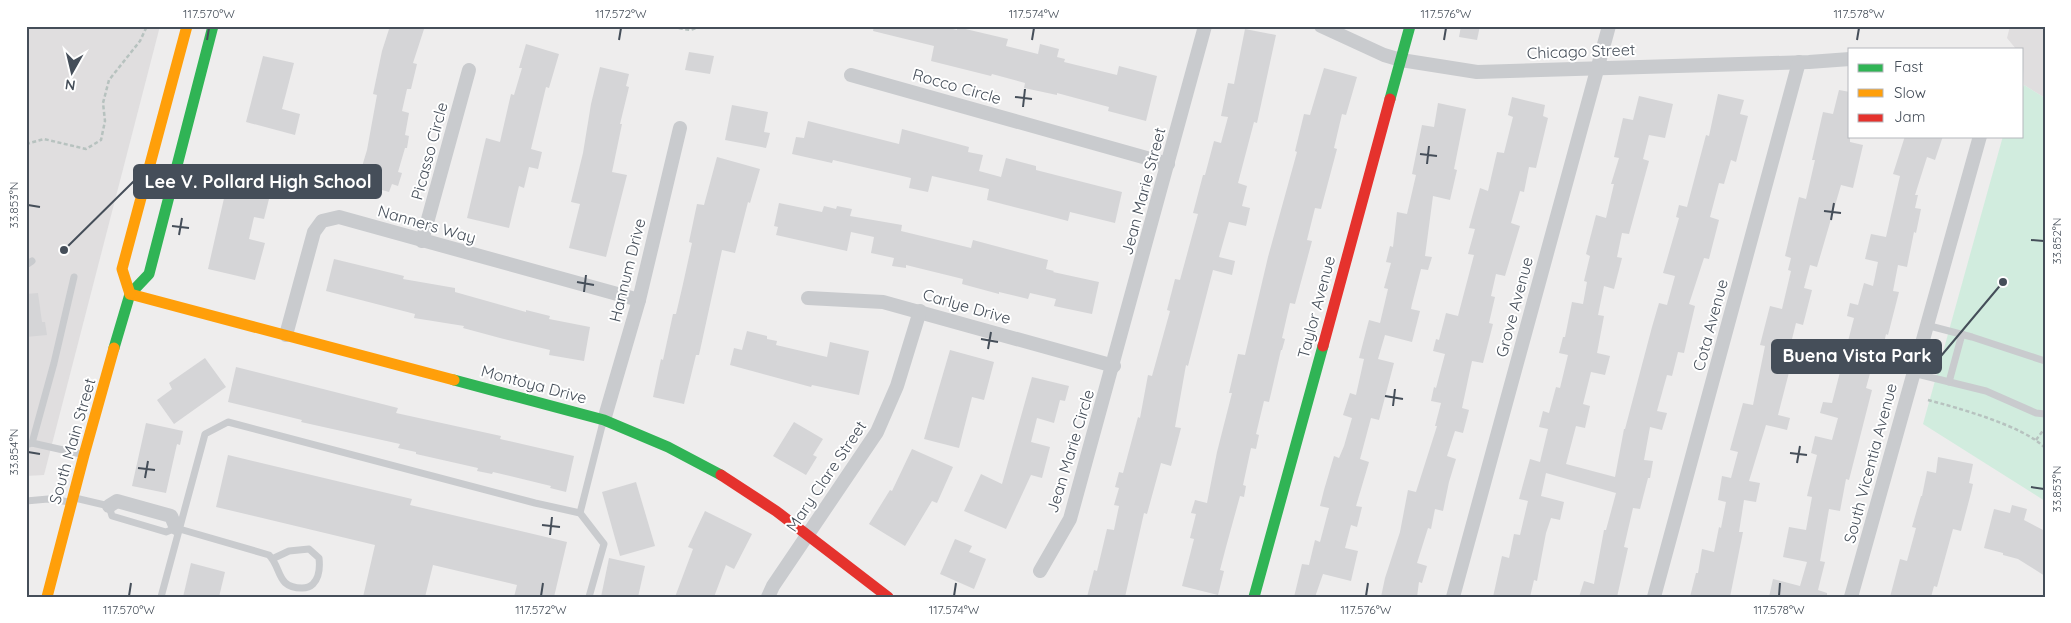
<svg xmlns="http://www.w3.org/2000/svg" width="2071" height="623" font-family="Quicksand,sans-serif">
	<rect width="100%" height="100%" fill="#eeeded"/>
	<g fill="#e0dedf">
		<polygon points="26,26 160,26 44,475 26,476"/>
		<polygon points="2010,26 2045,26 2045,98 2024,85 2022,49 2016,49 2007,38"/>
	</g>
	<polygon fill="#d1ecde" points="2024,85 2045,98 2045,501 1923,424 2003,136 2022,136 2022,90"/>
	<g fill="#d5d5d7">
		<polygon points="390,26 425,26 413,63 417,64 411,89 407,89 402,111 409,113 405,135 409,136 407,148 405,148 398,172 402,173 398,186 392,184 389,192 357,183 367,150 377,95 373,94 382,51"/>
		<polygon points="874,26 941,26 957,30 957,27 1008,39 1006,46 1038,54 1040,44 1059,49 1057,57 1065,59 1064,62 1117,75 1119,66 1157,76 1146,121 1108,111 1109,107 1057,93 1057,95 1024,88 1025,83 992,74 991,76 931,61 934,46 873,31"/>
		<polygon points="1461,26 1480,26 1477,40 1459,37"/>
		<polygon points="1245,29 1276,35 1257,123 1254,122 1238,183 1247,186 1242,206 1250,208 1246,226 1229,222 1219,257 1235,261 1232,275 1213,270 1188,366 1186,365 1175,427 1181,428 1171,466 1161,463 1147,514 1144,513 1125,597 1087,597 1094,570 1097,571 1107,529 1114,530 1119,506 1114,505 1119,488 1115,487 1119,472 1123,473 1138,417 1140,418 1148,375 1152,376 1170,311 1167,310 1175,279 1180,280 1198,214 1193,213 1203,175 1205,175 1214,141 1221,143 1228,117 1221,116 1228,83 1234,84"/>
		<polygon points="526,44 559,54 549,88 546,87 531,149 542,152 538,169 529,167 524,188 519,186 509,228 467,218 486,138 500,142 511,94 514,95 522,68 519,68"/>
		<polygon points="689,52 714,56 710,74 685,70"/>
		<polygon points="263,56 294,63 282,109 300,114 295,135 246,122"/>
		<polygon points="600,67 629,74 626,86 629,87 620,124 622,124 612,172 627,175 606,257 569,248 580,204 571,202 583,153 591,104"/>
		<polygon points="1324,68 1357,77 1346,115 1342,114 1334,148 1337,149 1321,209 1315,208 1307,240 1312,241 1295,304 1290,303 1282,338 1285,339 1282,350 1281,350 1269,402 1264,401 1256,434 1259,435 1256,449 1251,448 1243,485 1246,486 1244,497 1240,496 1226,547 1220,570 1224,571 1218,595 1182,586 1194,539 1190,538 1196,514 1191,513 1195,500 1207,503 1217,452 1232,393 1229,393 1238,354 1245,355 1268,257 1297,152 1295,151 1304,114 1310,115"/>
		<polygon points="1839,90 1850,92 1850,142 1863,145 1853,188 1841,185 1817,267 1810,265 1804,288 1812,290 1803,325 1796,323 1790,347 1795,349 1778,415 1790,418 1787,430 1766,425 1749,481 1760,483 1756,502 1744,500 1739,532 1743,532 1730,597 1690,597 1696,573 1698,573 1702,549 1714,552 1719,527 1721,528 1726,502 1718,500 1722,476 1731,478 1738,452 1730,450 1743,403 1753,405 1765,346 1760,345 1770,306 1782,309 1791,271 1788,270 1791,258 1785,256 1799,197 1806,199 1815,160 1812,160 1823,112 1833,114"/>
		<polygon points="1718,94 1744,100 1740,114 1748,116 1736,162 1731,160 1724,184 1719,183 1710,217 1719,220 1709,259 1704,258 1689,304 1695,306 1684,353 1678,352 1672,376 1667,375 1657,411 1667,413 1662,430 1650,427 1644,460 1653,461 1650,478 1648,478 1640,509 1633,508 1624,547 1628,548 1617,597 1579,597 1584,581 1594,584 1604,530 1606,530 1616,493 1546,473 1541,496 1564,502 1560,520 1551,518 1546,533 1537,581 1534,580 1530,597 1493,597 1502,556 1509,558 1514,534 1520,535 1528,501 1519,499 1530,459 1540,462 1548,429 1539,427 1543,411 1549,413 1556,387 1560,388 1568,355 1559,353 1563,337 1565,337 1572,302 1583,304 1587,282 1584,281 1590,256 1586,254 1596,215 1606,218 1614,184 1611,184 1619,158 1614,157 1623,118 1633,120 1639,96 1673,104 1665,138 1649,135 1643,159 1649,161 1629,234 1622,233 1617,257 1622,258 1614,289 1604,286 1598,315 1604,316 1597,353 1610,356 1605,375 1591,372 1583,404 1590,406 1585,428 1576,426 1566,464 1615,477 1624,429 1625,429 1652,327 1659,303 1667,305 1675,276 1663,273 1679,218 1676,217 1679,205 1687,207 1706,135 1709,136"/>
		<polygon points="1512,97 1545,105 1543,116 1548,118 1536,168 1529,167 1524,192 1520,191 1511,223 1520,226 1505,276 1496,274 1491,296 1495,297 1489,323 1493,324 1483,363 1472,361 1462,408 1469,410 1463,433 1455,431 1447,456 1456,459 1449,482 1443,511 1435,509 1431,529 1428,528 1417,563 1427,566 1422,583 1419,582 1417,597 1381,597 1385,578 1400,532 1408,490 1416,492 1437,426 1435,426 1441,403 1431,401 1434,387 1436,388 1445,354 1433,351 1436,339 1439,340 1446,313 1458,316 1474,255 1468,254 1475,229 1469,228 1480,188 1488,191 1497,152 1504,153 1513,117 1508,115"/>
		<polygon points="1438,103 1466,109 1454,169 1457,170 1450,200 1433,196 1425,256 1432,257 1428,270 1421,269 1412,304 1411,309 1420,311 1412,342 1385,335 1378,359 1394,363 1379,420 1371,418 1360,459 1369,462 1356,506 1362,507 1357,527 1351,525 1345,548 1358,551 1351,581 1323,574 1315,597 1294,597 1302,564 1309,565 1315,540 1320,542 1329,508 1320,506 1324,490 1334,456 1339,458 1344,446 1352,418 1343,415 1350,393 1356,395 1364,359 1359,358 1369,320 1380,323 1388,289 1384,288 1391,263 1386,262 1390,246 1393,247 1397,212 1407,214 1416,175 1412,174 1422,125 1434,127"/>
		<polygon points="732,105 768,112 764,132 770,133 766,148 725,140"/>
		<polygon points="808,121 899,144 902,129 969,147 968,152 983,155 979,171 1001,177 1006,158 1036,166 1036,170 1122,192 1115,223 1070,212 1068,221 1030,211 987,200 989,189 932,176 928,192 909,188 911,178 833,160 832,163 792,154 796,137 804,138"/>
		<polygon points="1905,136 1943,136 1935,160 1927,157 1915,195 1918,195 1915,208 1921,209 1916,233 1914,232 1907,267 1898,265 1893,291 1899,292 1888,335 1886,334 1881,357 1875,355 1866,388 1872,390 1849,480 1846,479 1840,511 1829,509 1820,561 1825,562 1818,590 1827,593 1827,597 1769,597 1773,579 1800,586 1807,562 1783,557 1789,527 1806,530 1812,497 1807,496 1817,455 1811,453 1815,436 1832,440 1838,418 1820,413 1823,402 1832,403 1854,318 1847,316 1850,303 1858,305 1864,283 1873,286 1878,262 1865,259 1871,234 1886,237 1900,176 1893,174"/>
		<polygon points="717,157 760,169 750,203 748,202 735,253 722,250 699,355 696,355 684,404 653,397 661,359 663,360 673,314 676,314 683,284 692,243 689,242 697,204 704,205"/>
		<polygon points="227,185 270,195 264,219 254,217 249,239 265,243 255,280 208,269"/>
		<polygon points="779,203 822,212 824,206 836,209 837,206 852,209 850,216 902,225 901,231 971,248 973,240 1048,260 1046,269 1054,271 1053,272 1099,282 1092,314 1054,306 1056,299 1030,293 1028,299 999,292 999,294 962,284 963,279 906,265 906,268 892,266 894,258 871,253 874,237 851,232 847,251 776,235 778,227 774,226"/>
		<polygon points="334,259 404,276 403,279 455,288 455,292 526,312 526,310 550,316 549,319 590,327 584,361 549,355 550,350 500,338 463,328 464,326 414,318 415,314 326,291"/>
		<polygon points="38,293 42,322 45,322 47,335 26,337 26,294"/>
		<polygon points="747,331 767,336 767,339 777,341 776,345 827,357 830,342 869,351 859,395 812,385 811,387 730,365 734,348 742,350"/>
		<polygon points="950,350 994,362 984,400 972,397 959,448 924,439"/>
		<polygon points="205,358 226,387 174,424 157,400 172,389 169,383"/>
		<polygon points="236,367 398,408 396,413 501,436 500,439 574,456 566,492 550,488 551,486 493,472 492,474 477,471 478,468 416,454 416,452 398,448 400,444 301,422 302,420 228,402"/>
		<polygon points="1032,377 1069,386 1065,401 1060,400 1054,423 1037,418 1031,442 1050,447 1042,478 1031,475 1006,529 964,511 981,474 1002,484"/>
		<polygon points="794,422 823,439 813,455 817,457 806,475 773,456"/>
		<polygon points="146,423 183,431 180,445 177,444 166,493 132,486"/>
		<polygon points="912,449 953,467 937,503 932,501 905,546 869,524 890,490 892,491"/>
		<polygon points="228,455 412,499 410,505 567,542 554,597 514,597 517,585 433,565 425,597 363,597 375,545 216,507"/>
		<polygon points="1938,457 1973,464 1969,483 1973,484 1971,493 1961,531 1953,529 1937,587 1934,586 1931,597 1890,597 1900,559 1907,561 1916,528 1912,527 1921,496 1922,496 1927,471 1936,473"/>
		<polygon points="636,482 655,546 620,556 602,492"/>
		<polygon points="2012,505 2027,509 2024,520 2045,531 2045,576 2018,559 2003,555 2003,553 1984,548 1994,509 2010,513"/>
		<polygon points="705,511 752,534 734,569 726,565 714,597 675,597 693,549 688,547"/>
		<polygon points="955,539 972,546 969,552 986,559 974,589 940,574"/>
		<polygon points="609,558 645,566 638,597 601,597"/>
		<polygon points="191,563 225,572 219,597 183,597"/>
	</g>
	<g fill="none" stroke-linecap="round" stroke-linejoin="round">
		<g stroke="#b7c2bf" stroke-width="2.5" stroke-dasharray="4 2.5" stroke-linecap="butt">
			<polyline points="666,26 690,30 702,26"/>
			<polyline points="26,144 44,139 86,149 101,140 105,121 103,103 109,80 140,41 147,26"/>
			<path d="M1928 400C1958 408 2024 426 2045 448"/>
			<polyline points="2036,440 2045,428"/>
		</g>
		<g stroke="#c9cbce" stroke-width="7">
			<polyline points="26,265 32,261"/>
			<polyline points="1926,325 1972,337 2045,361"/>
			<polyline points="1913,373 1986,391 2036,413 2045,414"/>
			<polyline points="1949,382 1962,334"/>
			<polyline points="32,443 54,363 74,277"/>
			<polyline points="26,445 32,443 81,454"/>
			<path d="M75 498 109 506 112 516 166 532 176 528 269 555C282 568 276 588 302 588 306 588 310 587 313 584 319 578 320 567 319 558L309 549 289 551 272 559"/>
			<polyline points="26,501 48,499 70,502"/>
			<polyline points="580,513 603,422"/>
			<polyline points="161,597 205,434 228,422 535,503 580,513 604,544 589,597"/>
		</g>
		<g stroke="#c9cbce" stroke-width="14">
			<polyline points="1321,26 1384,55 1401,60 1477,72 1809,62 1850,59"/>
			<polyline points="851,75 1168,164"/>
			<polyline points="422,241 469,70"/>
			<polyline points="808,298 883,302 1114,366"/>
			<polyline points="286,335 314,232 322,221 339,217 639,300"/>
			<polyline points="604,420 639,300 680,128"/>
			<polyline points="109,506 117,501 171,516 176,528"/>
			<polyline points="1040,571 1070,519 1205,26"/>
			<polyline points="768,597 773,586 877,432 897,386 920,311"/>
			<polyline points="1453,597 1609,26"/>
			<polyline points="1654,597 1799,62"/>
			<polyline points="1851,597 1980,136"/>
		</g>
		<g stroke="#30b455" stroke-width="11">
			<polyline points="1390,99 1410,26"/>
			<polyline points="114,348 130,294 149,274 213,26"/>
			<polyline points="454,380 604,420 668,447 721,475"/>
			<polyline points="1254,597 1323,346"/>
		</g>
		<g stroke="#ff9f0a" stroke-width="11">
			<polyline points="130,294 454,380"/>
			<polyline points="130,294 122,269 187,26"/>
			<polyline points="47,597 84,455 114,348"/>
		</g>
		<g stroke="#e5322d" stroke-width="11">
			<polyline points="1323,346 1390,99"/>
			<polyline points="721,475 776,511 888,597"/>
		</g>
	</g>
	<path fill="none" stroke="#454e59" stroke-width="2" d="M207 40 209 28M619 40 621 28M1032 40 1034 28M1444 40 1446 28M1857 40 1859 28M1015 97 1032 99M1023 107 1025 89M1420 154 1437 156M1427 164 1429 146M28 205 40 207M1824 211 1841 213M1831 220 1834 203M172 226 189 228M179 235 182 218M2031 240 2044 241M577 282 594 285M584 292 586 275M981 339 998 342M988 349 991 332M1385 396 1403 399M1393 406 1395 389M28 452 40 454M1790 453 1807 455M1797 463 1800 446M138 468 155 470M145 478 148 461M2031 487 2044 489M542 525 560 527M550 535 552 517M129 596 131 583M541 596 543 583M954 596 956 583M1366 596 1368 583M1779 596 1780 583"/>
	<g text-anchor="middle" stroke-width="4" stroke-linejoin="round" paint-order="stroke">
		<g font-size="16" fill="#454e59" stroke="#fff">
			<text transform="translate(1581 51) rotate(-2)" y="6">Chicago Street</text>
			<text transform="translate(957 86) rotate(16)" y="6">Rocco Circle</text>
			<text transform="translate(429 151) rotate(-75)" y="6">Picasso Circle</text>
			<text transform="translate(1143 191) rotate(-75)" y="6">Jean Marie Street</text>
			<text transform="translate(427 224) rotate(16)" y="6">Nanners Way</text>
			<text transform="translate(627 270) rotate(-76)" y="6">Hannum Drive</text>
			<text transform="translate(967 306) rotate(16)" y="6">Carlye Drive</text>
			<text transform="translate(1316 307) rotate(-75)" y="6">Taylor Avenue</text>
			<text transform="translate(1514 307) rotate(-75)" y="6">Grove Avenue</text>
			<text transform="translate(1710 325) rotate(-75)" y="6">Cota Avenue</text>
			<text transform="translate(534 384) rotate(15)" y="6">Montoya Drive</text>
			<text transform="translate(72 441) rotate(-74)" y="6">South Main Street</text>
			<text transform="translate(1070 451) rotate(-73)" y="6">Jean Marie Circle</text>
			<text transform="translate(1870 463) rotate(-75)" y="6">South Vicentia Avenue</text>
			<text transform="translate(826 476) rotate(-56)" y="6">Mary Clare Street</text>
		</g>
	</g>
	<path fill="none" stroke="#454e59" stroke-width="2" d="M64 250L134 181M2003 282L1941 356"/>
	<g fill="#454e59" stroke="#fff" stroke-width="2">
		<circle cx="64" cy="250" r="5"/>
		<circle cx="2003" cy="282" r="5"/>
	</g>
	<g fill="#454e59" stroke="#454e59" stroke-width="2">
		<rect x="134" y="165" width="247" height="33" rx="5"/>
		<rect x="1772" y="340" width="169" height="33" rx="5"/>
	</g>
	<g font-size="18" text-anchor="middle" font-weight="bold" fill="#fff">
		<text x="258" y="188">Lee V. Pollard High School</text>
		<text x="1857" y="362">Buena Vista Park</text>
	</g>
	<rect width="2071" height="623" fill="none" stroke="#ffffff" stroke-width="55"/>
	<rect x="1848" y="48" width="175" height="90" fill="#ffffff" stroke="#b5b8bd"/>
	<rect x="1858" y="64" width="25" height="8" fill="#30b455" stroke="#b5b8bd"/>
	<text x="1894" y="72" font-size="15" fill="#454e59">Fast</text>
	<rect x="1858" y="89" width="25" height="8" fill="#ff9f0a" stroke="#b5b8bd"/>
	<text x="1894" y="98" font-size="15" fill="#454e59">Slow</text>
	<rect x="1858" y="114" width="25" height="8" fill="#e5322d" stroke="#b5b8bd"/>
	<text x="1894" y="122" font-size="15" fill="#454e59">Jam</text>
	<g transform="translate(72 72) rotate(188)" stroke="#ffffff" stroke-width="4" paint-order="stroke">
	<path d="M0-4L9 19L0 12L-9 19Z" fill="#454e59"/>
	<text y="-8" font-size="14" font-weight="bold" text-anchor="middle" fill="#454e59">N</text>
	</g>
	<rect x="28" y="28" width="2016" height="568" fill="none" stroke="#454e59" stroke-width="2"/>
	<g font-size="12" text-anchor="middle" fill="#454e59">
		<text x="209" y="18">117.570°W</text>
		<text x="621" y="18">117.572°W</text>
		<text x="1034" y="18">117.574°W</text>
		<text x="1446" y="18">117.576°W</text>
		<text x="1859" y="18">117.578°W</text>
		<text transform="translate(14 205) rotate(-90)" y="4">33.853°N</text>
		<text transform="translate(2057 241) rotate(-90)" y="4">33.852°N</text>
		<text transform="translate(14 452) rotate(-90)" y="4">33.854°N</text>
		<text transform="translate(2057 489) rotate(-90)" y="4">33.853°N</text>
		<text x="129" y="614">117.570°W</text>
		<text x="541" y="614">117.572°W</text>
		<text x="954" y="614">117.574°W</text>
		<text x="1366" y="614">117.576°W</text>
		<text x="1779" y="614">117.578°W</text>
	</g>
</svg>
